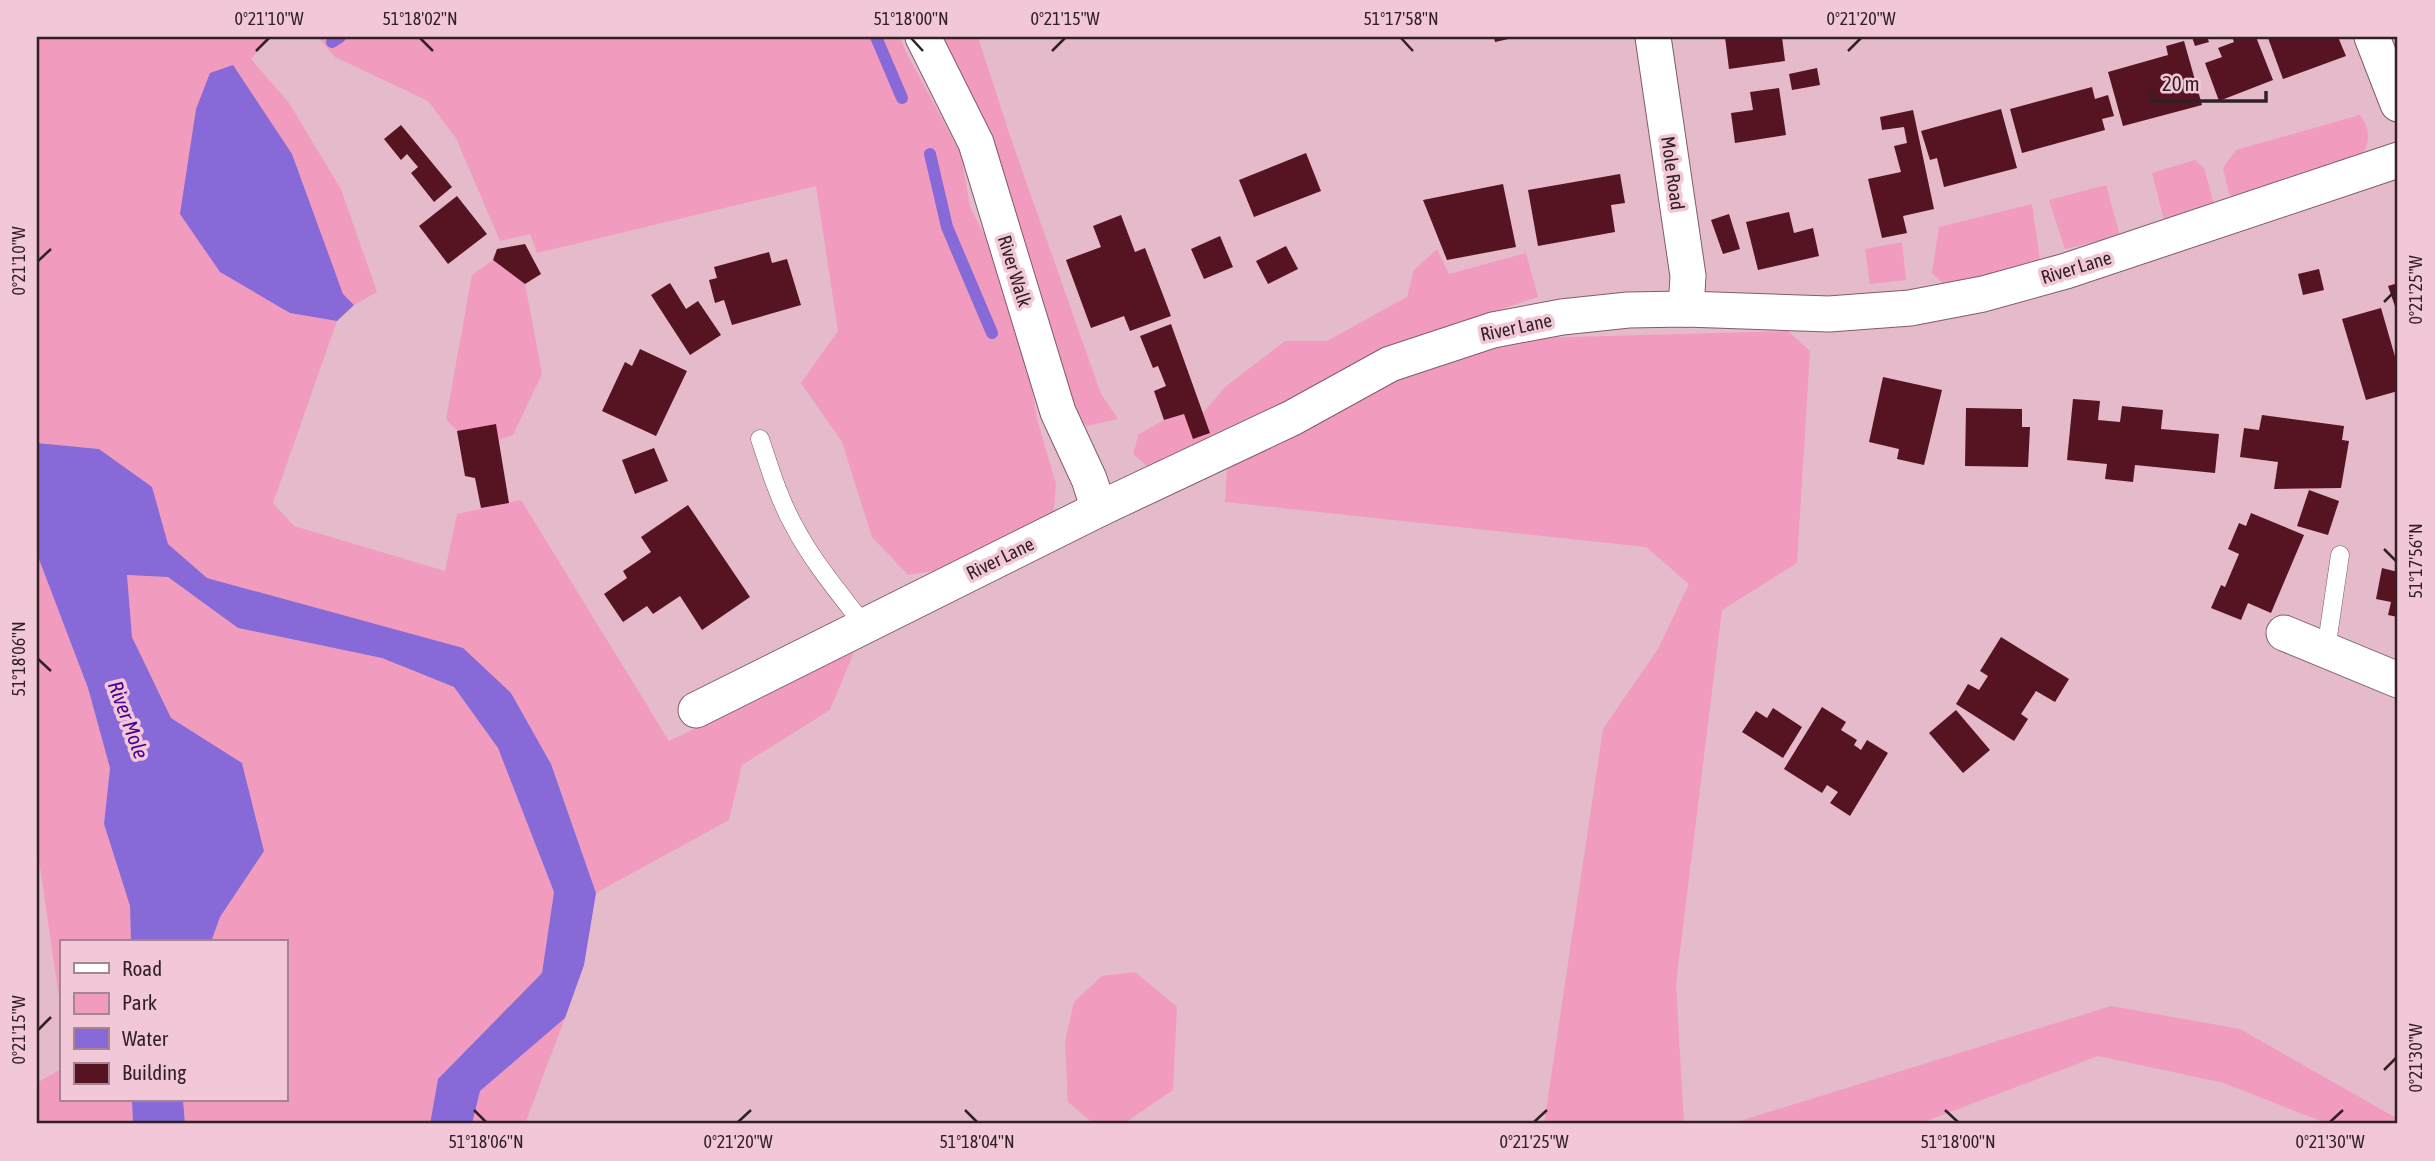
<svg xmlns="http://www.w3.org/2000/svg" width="2435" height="1161" font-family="'Asap Condensed',sans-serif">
	<rect width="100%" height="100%" fill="#e5baca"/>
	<g fill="#f19bbe">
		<polygon points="37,37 269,37 251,59 289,103 341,189 377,292 354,305 343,295 292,154 290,313 337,321 273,503 294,526 445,571 457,514 521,500 669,741 854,652 830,710 742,765 729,820 596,893 551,764 511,693 463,649 207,578 168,544 151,487 99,449 37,443"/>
		<polygon points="318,37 900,37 906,52 961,154 970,207 994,254 1028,365 1037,419 1056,484 1053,518 956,567 908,575 872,537 842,442 801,383 838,331 816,186 537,253 530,234 500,241 456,138 428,101 335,57"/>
		<polygon points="937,37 978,37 1010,136 1101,394 1118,419 1087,426 1072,414"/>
		<path d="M2360 115C2373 134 2369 146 2356 164L2243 202 2229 194 2223 168 2236 150Z"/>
		<polygon points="2195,160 2204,168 2215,208 2165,224 2152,173"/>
		<polygon points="2106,185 2120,236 2065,249 2049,200"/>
		<polygon points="2032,204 2040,261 1948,288 1932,273 1939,227"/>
		<polygon points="1902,242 1906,280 1870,284 1865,249"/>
		<polygon points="1437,249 1449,274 1526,253 1538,297 1462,322 1354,370 1157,475 1133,454 1139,434 1164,420 1184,414 1193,439 1210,433 1203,413 1225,387 1285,341 1327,341 1407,297 1414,270"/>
		<polygon points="493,260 525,284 542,374 513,435 498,440 496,424 457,431 446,419 472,275"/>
		<polygon points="1788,331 1810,351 1797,563 1722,610 1676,984 1684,1124 1544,1124 1603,729 1658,649 1689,584 1646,547 1225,502 1227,466 1401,375 1533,338"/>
		<polygon points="37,554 88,688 110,768 104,824 130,906 131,942 61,942 61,1011 37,846"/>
		<polygon points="127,575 168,577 238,628 382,658 454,687 498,748 554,892 542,973 438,1079 430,1124 185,1124 183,1100 285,1100 285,942 211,942 220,917 264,850 242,763 171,718 132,637"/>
		<polygon points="1135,972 1177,1007 1173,1090 1123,1124 1094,1124 1068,1102 1065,1042 1074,1002 1102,976"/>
		<polygon points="2111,1006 2240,1029 2398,1119 2398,1124 2328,1124 2224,1083 2098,1056 1918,1124 1730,1124"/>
		<polygon points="565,1018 525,1124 472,1124 480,1091"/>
		<polygon points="61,1069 61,1100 132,1100 133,1124 37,1124 37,1083"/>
	</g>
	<g fill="#8769d7">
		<polygon points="233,65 292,154 343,294 354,305 337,321 290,313 220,272 180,214 196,109 210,73"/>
		<polygon points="37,443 99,449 152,487 168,544 207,578 463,648 511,693 551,764 596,893 584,965 565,1018 480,1091 472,1124 430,1124 438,1079 542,973 554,892 498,748 454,687 382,658 238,628 168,577 127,575 132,637 171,718 242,763 264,851 220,917 211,942 131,942 130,906 104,824 110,768 88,688 37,554"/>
		<polygon points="132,1100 183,1100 185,1124 133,1124"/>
	</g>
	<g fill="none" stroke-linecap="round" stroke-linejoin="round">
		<g stroke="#8769d7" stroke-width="12">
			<polyline points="876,37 902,98"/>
			<polyline points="332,42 340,37"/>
			<polyline points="930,154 947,227 992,333"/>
		</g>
	</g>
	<g fill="#561321">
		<polygon points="1494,37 1513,37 1513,38 1495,42"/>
		<polygon points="1725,37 1782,37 1785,61 1729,69"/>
		<polygon points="2192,37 2207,37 2209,42 2195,46"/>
		<polygon points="2232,37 2256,37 2273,80 2219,101 2205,63 2222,57 2218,48 2234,42"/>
		<polygon points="2271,37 2338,37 2346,56 2283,79 2268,38"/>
		<polygon points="2184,41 2202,105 2123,126 2108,72 2168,55 2166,46"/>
		<polygon points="1817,68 1820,85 1792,90 1789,74"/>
		<polygon points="2092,87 2095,99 2108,95 2114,116 2102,119 2105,130 2022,153 2010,109"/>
		<polygon points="1779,88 1786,135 1735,143 1731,113 1753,110 1750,92"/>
		<polygon points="2001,109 2017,168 1944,187 1937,158 1930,160 1921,131"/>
		<polygon points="1913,110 1934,209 1903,216 1907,233 1882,238 1868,179 1901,172 1894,146 1907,143 1904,127 1882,130 1880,117"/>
		<polygon points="401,125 452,187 434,202 411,173 418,167 407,154 401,160 384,139"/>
		<polygon points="1306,153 1321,191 1254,217 1239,180"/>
		<polygon points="1620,174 1625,203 1611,205 1615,232 1538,246 1528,190"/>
		<polygon points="1503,184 1516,247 1447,260 1423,200"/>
		<polygon points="457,196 487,234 448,264 419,226"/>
		<polygon points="1789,212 1794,233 1813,228 1819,256 1758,270 1746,222"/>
		<polygon points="1729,214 1740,249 1723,254 1711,220"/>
		<polygon points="1121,215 1135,252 1145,248 1171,316 1130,331 1124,316 1091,328 1066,260 1101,247 1093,226"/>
		<polygon points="1220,236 1233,267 1204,279 1191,249"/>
		<polygon points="525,244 541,274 525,284 493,260 497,249"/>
		<polygon points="1286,246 1298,269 1268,284 1256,261"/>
		<polygon points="769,252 772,263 787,259 801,305 732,325 724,300 715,303 709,280 717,278 714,267"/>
		<polygon points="2319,269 2324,290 2303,295 2298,274"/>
		<polygon points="670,283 686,309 698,301 721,335 690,355 651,295"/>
		<polygon points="2398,283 2398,315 2388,286"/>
		<polygon points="2381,308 2398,367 2398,391 2366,400 2342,319"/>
		<polygon points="1171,324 1210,433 1193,439 1184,414 1164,420 1154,391 1166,386 1158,366 1153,368 1140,336"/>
		<polygon points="640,349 687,371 656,436 602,411 625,362 632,366"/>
		<polygon points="1883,377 1942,390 1924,465 1897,459 1899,449 1869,442"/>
		<polygon points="2073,399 2100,401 2098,420 2120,422 2122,406 2163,410 2161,429 2219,434 2215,473 2135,465 2133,482 2105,479 2107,464 2067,460"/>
		<polygon points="1966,408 2022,409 2022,427 2030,427 2028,467 1965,466"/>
		<polygon points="2262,415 2344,426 2342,440 2349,441 2341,488 2274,489 2278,462 2240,457 2244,428 2259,430"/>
		<polygon points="496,424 509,503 481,508 475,478 465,476 457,431"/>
		<polygon points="654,448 668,481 635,494 622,460"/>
		<polygon points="2309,490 2339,501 2328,535 2297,526"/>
		<polygon points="688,505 750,597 702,630 680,596 653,614 647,606 623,622 604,594 627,578 623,571 651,552 641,537"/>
		<polygon points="2251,513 2304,535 2271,613 2248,603 2241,620 2211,608 2221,585 2225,587 2239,554 2228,549 2239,523 2246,526"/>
		<polygon points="2382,568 2398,572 2398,617 2388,615 2391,602 2376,599"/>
		<polygon points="2001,637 2069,679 2055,702 2036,691 2021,714 2028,719 2014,741 1956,704 1968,684 1979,690 1988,676 1980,671"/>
		<polygon points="1822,707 1846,722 1841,730 1857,740 1854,745 1861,750 1867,740 1888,753 1850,816 1830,803 1838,792 1827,785 1822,793 1784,769"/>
		<polygon points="1773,708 1802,727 1783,758 1742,732 1756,711 1767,718"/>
		<polygon points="1956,710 1990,750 1963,773 1929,733"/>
	</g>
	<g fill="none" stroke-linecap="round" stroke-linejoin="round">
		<g stroke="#815c6b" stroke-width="19">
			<g id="lane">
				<path d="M760 439C770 469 779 499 794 526 813 562 839 593 864 625"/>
				<polyline points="2326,650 2340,555"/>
			</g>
		</g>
		<g stroke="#815c6b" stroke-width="37">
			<g id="street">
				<polyline points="923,37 976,143 1058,412 1089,479 1099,509"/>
				<polyline points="1653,37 1688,276 1686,309"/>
				<polyline points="2372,37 2398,104"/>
				<polyline points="2284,633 2398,680"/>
				<polyline points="696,710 1099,509 1292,418 1390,364 1493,330 1562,317 1628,310 1686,309 1829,314 1910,308 1983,294 2066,271 2398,160"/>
			</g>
		</g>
		<use href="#lane" stroke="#fff" stroke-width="18"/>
		<use href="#street" stroke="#fff" stroke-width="35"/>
	</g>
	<path fill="none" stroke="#312127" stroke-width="2.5" d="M420 38 433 51M911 38 923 51M1401 38 1413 51M256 51 269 38M1052 51 1065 38M1848 51 1861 38M38 261 51 249M2384 302 2396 290M2384 549 2396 561M38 659 51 671M38 1030 51 1017M2384 1070 2396 1058M474 1110 486 1122M965 1110 977 1122M1945 1110 1958 1122M738 1122 751 1110M1534 1122 1547 1110M2330 1122 2343 1110"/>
	<g text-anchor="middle" stroke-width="7" stroke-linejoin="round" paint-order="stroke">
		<g font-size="19" fill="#312127" stroke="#f2c7d7">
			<text transform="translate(1673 173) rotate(82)" y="7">Mole Road</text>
			<text transform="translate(2076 267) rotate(-17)" y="7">River Lane</text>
			<text transform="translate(1015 271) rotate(73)" y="7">River Walk</text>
			<text transform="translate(1516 327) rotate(-12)" y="7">River Lane</text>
			<text transform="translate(1000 558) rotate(-26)" y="7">River Lane</text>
		</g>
		<g font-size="21" font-style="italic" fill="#450091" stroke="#f2c7d7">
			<text transform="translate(128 720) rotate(70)" y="7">River Mole</text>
		</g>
	</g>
	<rect width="2435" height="1161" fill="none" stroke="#f2c7d7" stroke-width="77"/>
	<rect x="60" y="940" width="228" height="161" fill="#f2c7d7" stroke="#a58591" stroke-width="2"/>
	<rect x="74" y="963" width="35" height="10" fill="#ffffff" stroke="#a58591" stroke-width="2"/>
	<text x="122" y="976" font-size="21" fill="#312127">Road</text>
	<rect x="74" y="993" width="35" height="21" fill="#f19bbe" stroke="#a58591" stroke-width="2"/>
	<text x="122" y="1010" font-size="21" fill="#312127">Park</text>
	<rect x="74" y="1028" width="35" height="21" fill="#8769d7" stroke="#a58591" stroke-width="2"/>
	<text x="122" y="1046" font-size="21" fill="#312127">Water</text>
	<rect x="74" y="1063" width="35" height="21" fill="#561321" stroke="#a58591" stroke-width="2"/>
	<text x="122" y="1080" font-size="21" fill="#312127">Building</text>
	<path d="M2152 91v10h114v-10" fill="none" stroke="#312127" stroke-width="3.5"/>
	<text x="2162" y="91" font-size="21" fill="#312127" stroke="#f2c7d7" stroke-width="5" paint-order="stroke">20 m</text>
	<rect x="38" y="38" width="2358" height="1084" fill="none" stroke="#312127" stroke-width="2.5"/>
	<g font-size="18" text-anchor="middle" fill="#312127">
		<text x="269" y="25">0°21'10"W</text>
		<text x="420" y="25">51°18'02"N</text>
		<text x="911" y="25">51°18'00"N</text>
		<text x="1065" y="25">0°21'15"W</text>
		<text x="1401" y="25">51°17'58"N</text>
		<text x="1861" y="25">0°21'20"W</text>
		<text transform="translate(19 261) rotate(-90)" y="6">0°21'10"W</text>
		<text transform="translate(2416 290) rotate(-90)" y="6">0°21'25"W</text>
		<text transform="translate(2416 561) rotate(-90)" y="6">51°17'56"N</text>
		<text transform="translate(19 659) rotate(-90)" y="6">51°18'06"N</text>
		<text transform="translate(19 1030) rotate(-90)" y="6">0°21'15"W</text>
		<text transform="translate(2416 1058) rotate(-90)" y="6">0°21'30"W</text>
		<text x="486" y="1148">51°18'06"N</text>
		<text x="738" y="1148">0°21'20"W</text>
		<text x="977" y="1148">51°18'04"N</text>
		<text x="1534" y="1148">0°21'25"W</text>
		<text x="1958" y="1148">51°18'00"N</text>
		<text x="2330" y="1148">0°21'30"W</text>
	</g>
</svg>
